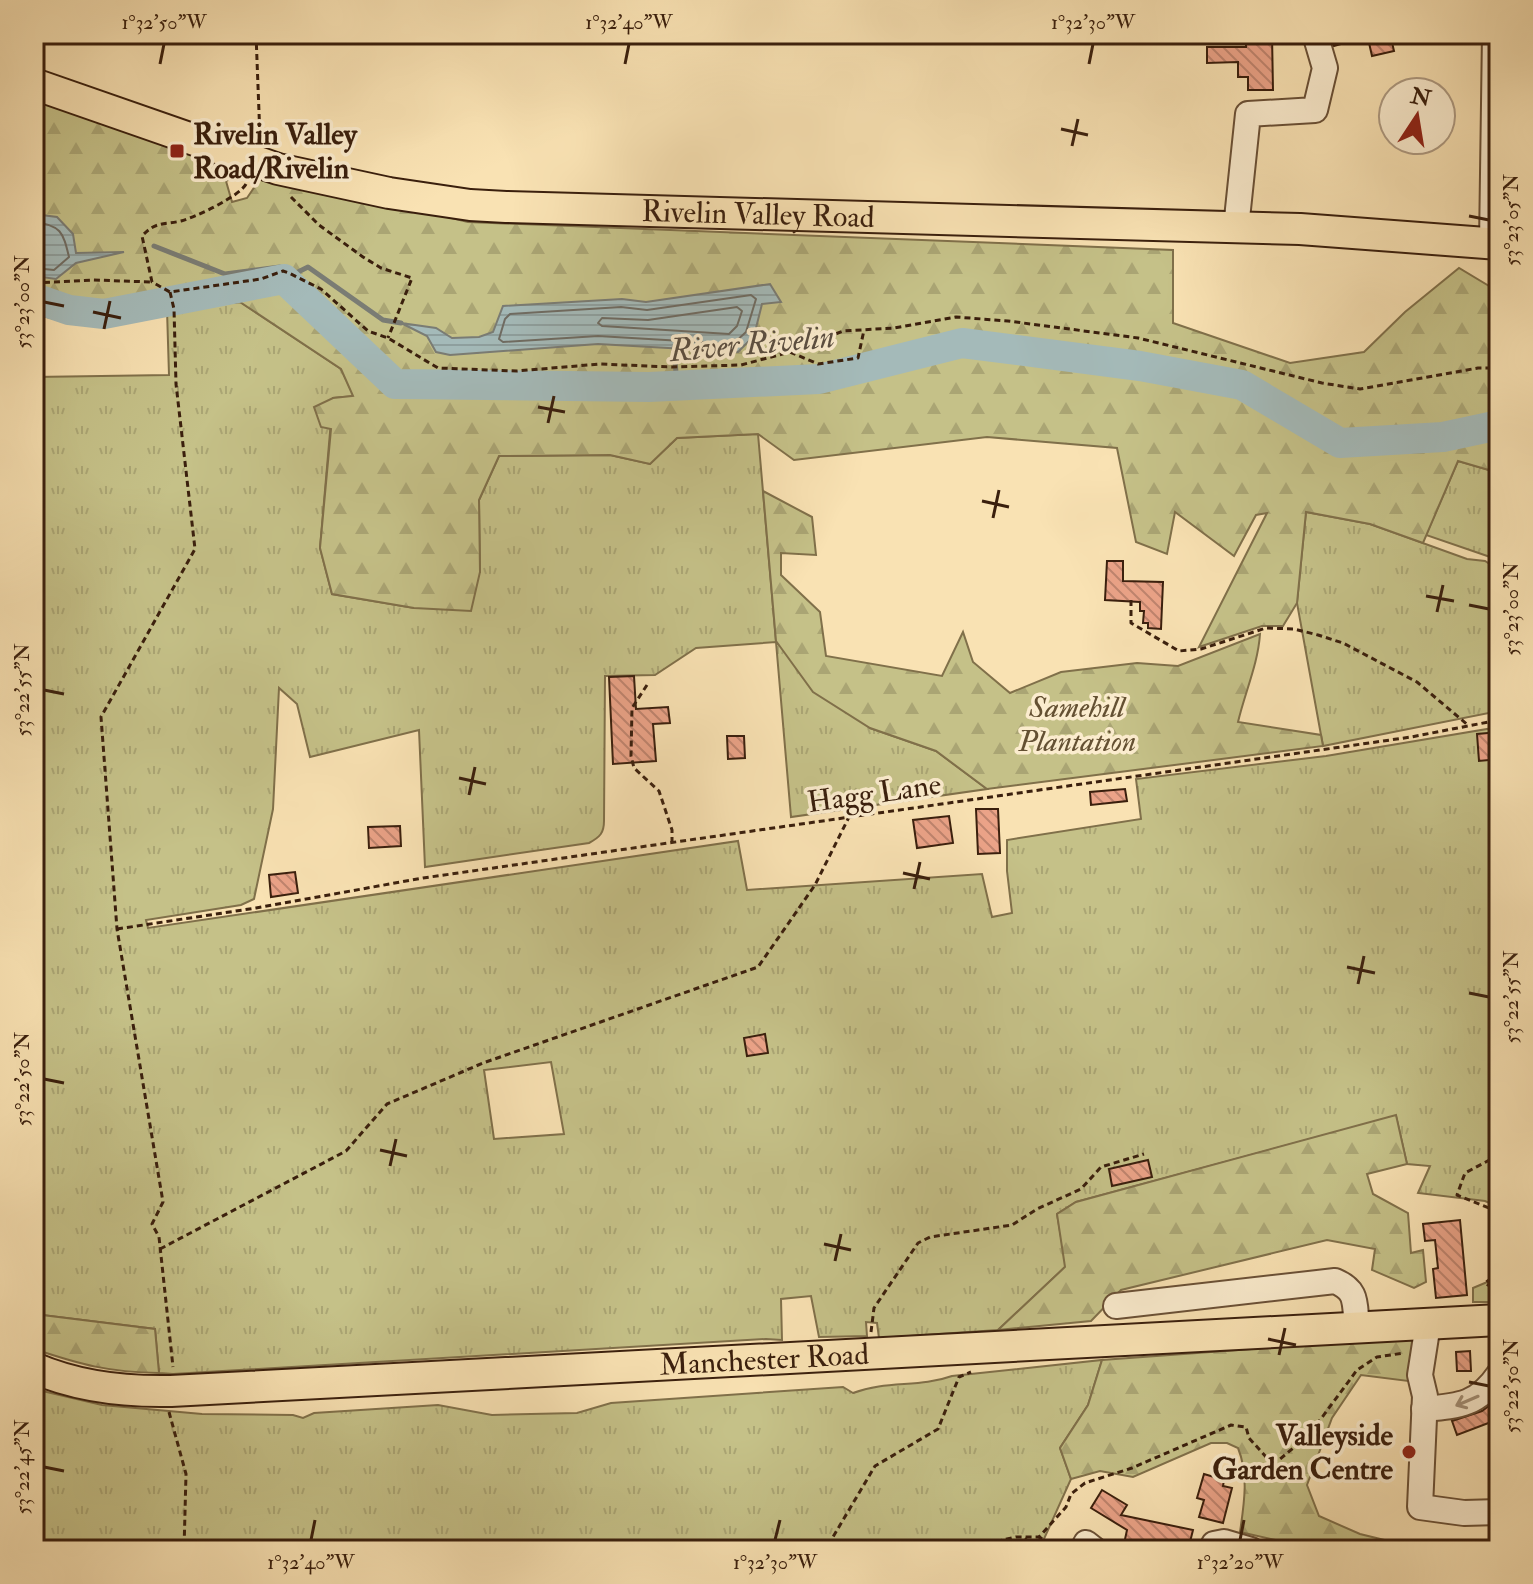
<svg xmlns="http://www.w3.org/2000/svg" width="1533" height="1584" font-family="'IM FELL Double Pica',serif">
	<defs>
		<pattern id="grass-tufts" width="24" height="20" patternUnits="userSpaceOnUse" patternTransform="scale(2)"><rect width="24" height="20" fill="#c5c188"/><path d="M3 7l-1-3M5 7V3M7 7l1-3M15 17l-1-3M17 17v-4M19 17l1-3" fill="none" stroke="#aaa574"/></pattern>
		<pattern id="forest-firs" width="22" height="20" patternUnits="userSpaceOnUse" patternTransform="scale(2)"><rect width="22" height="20" fill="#c5c188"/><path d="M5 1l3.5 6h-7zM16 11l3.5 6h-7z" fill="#aaa574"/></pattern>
		<pattern id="water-rules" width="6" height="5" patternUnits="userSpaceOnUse" patternTransform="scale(2)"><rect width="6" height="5" fill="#a4bab9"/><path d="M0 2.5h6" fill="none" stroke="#8e9f9e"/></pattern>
		<pattern id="building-back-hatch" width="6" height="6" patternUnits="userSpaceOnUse" patternTransform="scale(2)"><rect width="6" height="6" fill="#eba388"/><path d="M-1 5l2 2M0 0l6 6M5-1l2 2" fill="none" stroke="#bf846e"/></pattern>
	</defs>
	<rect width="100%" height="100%" fill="#f9e2b3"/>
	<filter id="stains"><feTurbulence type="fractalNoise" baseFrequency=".0025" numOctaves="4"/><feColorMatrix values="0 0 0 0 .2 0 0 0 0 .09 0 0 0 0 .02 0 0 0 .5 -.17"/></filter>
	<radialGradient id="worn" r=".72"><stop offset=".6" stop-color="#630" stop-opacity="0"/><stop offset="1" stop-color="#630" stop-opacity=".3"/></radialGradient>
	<g fill="url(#grass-tufts)" stroke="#80704a" stroke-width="2" fill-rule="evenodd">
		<path d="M240 302 341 369 354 396 333 398 320 548 332 594 414 608 480 572 479 500 499 456 610 455 650 464 677 438 758 434 776 642 870 728 936 751 987 789 791 817 776 642 696 648 655 675 605 676 604 821C604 833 600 837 589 843L425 867 419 730 310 757 297 704 279 688 273 809 254 899 241 905 146 920 148 928 738 841 747 890 982 874 992 917 1012 913 1007 871V840L1141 819 1136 779 1326 756 1499 727V1207L1485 1201 1418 1193 1430 1166 1407 1164 1396 1116 1076 1202 1057 1214 1066 1266 998 1330 879 1338 877 1323 866 1322 867 1336 819 1337 811 1296 781 1299 782 1340 766 1339 173 1374 159 1373 155 1329 34 1314V377L169 375 167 310ZM551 1062 564 1134 494 1139 484 1070Z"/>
		<polygon points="1458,461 1499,473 1499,560 1426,535"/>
		<polygon points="1306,512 1370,524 1467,559 1485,561 1499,570 1499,711 1323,746 1297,603"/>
		<path d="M1102 1360 1088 1405 1060 1448 1071 1479 1039 1550H34V1389L102 1405 202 1414 293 1415 303 1418 314 1413 438 1405 492 1415 577 1413 611 1403 843 1387 853 1393C887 1380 919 1388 952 1376Z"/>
	</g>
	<g fill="url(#forest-firs)" stroke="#80704a" stroke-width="2">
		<polygon points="34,95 239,171 236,176 226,181 232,202 247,198 264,173 468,222 1173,250 1173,323 1290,363 1364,352 1405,312 1459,268 1499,292 1499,473 1458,461 1423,543 1370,524 1306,512 1297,603 1283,626 1262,626 1199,647 1267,513 1256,515 1234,556 1175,512 1167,554 1136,542 1117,448 987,437 794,460 758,434 677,438 650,464 610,455 499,456 479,500 480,572 471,611 414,608 332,594 320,548 331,429 321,427 314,407 333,398 353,396 341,369 240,302 167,310 79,325 34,314"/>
		<path d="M763 491 812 517 816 555 781 553V575L820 612 826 656 942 676 963 632 973 662 1010 693 1061 672 1137 663 1178 666 1260 634C1258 664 1245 692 1238 722L1321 735 1323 746 987 789 936 751 870 728 813 692 776 641Z"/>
		<polygon points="1396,1115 1407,1164 1367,1174 1373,1194 1408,1213 1411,1253 1423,1250 1426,1282 1414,1288 1372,1270 1375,1249 1327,1240 1121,1290 1091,1321 998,1330 1065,1267 1057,1214 1076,1202"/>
		<polygon points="1499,1277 1499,1302 1473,1302 1473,1288"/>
		<path d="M34 1314 155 1329 159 1373C108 1372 82 1365 34 1349Z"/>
		<path d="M1415 1337 1408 1381 1361 1375 1332 1418 1307 1485 1319 1516 1360 1534 1409 1546H1499V1550H1320L1240 1532C1244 1504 1249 1475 1238 1448L1227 1443H1211L1133 1477 1100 1471 1071 1479 1060 1448 1088 1405 1102 1360Z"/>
	</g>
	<g fill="url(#water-rules)" stroke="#7a7c74" stroke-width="2">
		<polygon points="34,214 57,217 73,234 76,253 124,252 76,263 56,279 34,276"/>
		<polygon points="770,284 781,302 762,304 754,336 738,352 598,344 450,355 436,352 427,336 401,323 436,328 452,338 479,337 493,332 503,306 622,299 646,302"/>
	</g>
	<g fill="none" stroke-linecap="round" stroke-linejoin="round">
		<g stroke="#6f6c63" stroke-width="2">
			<path d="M34 222C61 225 63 232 69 257L54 270 34 268"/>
			<polygon points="751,295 756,299 746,332 733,344 598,336 503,342 499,339 505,319 510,314 621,307 647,310"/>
			<polygon points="737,307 742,311 737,326 729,334 602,326 598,323 602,318 648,320"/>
		</g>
		<g stroke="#7a7c74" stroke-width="5">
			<polyline points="154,246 225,274 280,267 284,279 308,267 383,320 401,323"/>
			<polyline points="674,348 677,385"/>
		</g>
		<polyline stroke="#a4bab9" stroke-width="30" points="34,298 69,310 104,314 284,279 395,384 649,387 819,379 962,343 1140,366 1242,385 1340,443 1443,437 1499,425"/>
	</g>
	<g fill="url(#building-back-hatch)" stroke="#3a1f0d" stroke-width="2">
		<polygon points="1331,34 1362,34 1362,38 1334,46"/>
		<polygon points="1367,34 1390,34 1394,51 1372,56"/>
		<polygon points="1272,35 1273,90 1248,90 1248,77 1238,77 1238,62 1207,63 1207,47 1246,47 1246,36"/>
		<polygon points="1107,561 1123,561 1123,581 1163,582 1161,629 1148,628 1148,623 1143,623 1144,611 1140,611 1140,602 1105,600"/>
		<polygon points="634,676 636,709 668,707 670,723 653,724 656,761 613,764 609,677"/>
		<polygon points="1499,732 1499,759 1479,761 1477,734"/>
		<polygon points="727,736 744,736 745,758 728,759"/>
		<polygon points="1125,789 1127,801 1091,805 1090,792"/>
		<polygon points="976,809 998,809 1000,853 978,854"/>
		<polygon points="949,816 953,843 917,848 913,820"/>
		<polygon points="400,826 401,846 369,848 368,827"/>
		<polygon points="295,872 298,893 271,897 269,875"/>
		<polygon points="765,1034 768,1053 747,1056 744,1038"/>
		<polygon points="1148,1160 1152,1177 1112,1186 1109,1169"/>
		<polygon points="1460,1220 1467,1295 1436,1298 1433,1269 1438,1268 1435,1240 1425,1241 1423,1224"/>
		<polygon points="1470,1351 1471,1371 1457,1371 1456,1352"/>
		<polygon points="1499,1398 1499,1419 1457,1435 1452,1421 1482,1411"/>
		<polygon points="1204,1474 1224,1480 1223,1486 1232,1488 1223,1523 1199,1517 1204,1500 1197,1498"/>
		<polygon points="1102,1490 1127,1505 1121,1515 1193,1530 1188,1550 1151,1550 1124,1544 1127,1530 1091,1508"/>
	</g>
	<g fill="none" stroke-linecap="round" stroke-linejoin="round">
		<g stroke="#6a5036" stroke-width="28">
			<g id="minor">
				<polyline points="1236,228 1248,114 1315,110 1325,68 1315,34"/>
				<polyline points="1492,243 1495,34"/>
				<path d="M1116 1306 1335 1281C1359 1291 1354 1304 1357 1327"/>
				<polyline points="1428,1324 1420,1375 1425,1396 1420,1507 1464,1513 1499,1512"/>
				<path d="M1424 1409C1459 1406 1478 1405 1499 1374"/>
				<polyline points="1086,1543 1095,1550"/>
				<polyline points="1211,1550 1214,1544 1224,1542 1251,1550"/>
			</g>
		</g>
		<g stroke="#3a1f0d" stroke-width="34">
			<g id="major">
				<path id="s1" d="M34 84 278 169 389 193 470 205 506 207 1300 229 1499 244"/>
				<path id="s2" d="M34 1368C78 1387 124 1392 171 1391L1499 1320"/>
			</g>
		</g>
		<g stroke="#3a1f0d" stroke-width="3" stroke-dasharray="6 4" stroke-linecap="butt">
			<polyline points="256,34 260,138"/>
			<path d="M246 184C240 196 196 217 181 221 163 225 156 221 142 236L152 282 170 292 261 279 283 271 289 273 321 289 368 331 388 338 438 368 517 371 600 364 672 367 741 365 790 352 843 331 894 328 956 317 1008 321 1138 338 1322 383 1360 389 1478 368H1499"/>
			<polyline points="291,197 319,225 363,257 381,268 412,278 388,338"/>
			<polyline points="34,283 93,280 152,282"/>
			<polyline points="170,292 174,309 176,384 195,549 101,717 117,929 163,1202 152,1224 159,1237 173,1367"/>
			<polyline points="790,352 818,364 858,358 864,330"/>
			<polyline points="1131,600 1131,623 1179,651 1201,649 1266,628 1294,629 1318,635 1343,643 1417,682 1469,726"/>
			<polyline points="647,685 632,708 631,756 634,768 659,791 672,830 672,842"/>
			<polyline points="117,929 256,908 423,878 1411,737 1499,720"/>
			<polyline points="1499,1155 1465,1173 1457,1195 1499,1212"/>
			<polyline points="160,1249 346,1151 387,1104 483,1063 758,967 815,885 849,817"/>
			<polyline points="1499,1272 1485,1283 1499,1292"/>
			<polyline points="871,1332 874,1308 918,1243 930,1237 1012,1225 1037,1209 1081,1189 1101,1167 1144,1154"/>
			<polyline points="169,1412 186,1474 184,1550"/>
			<polyline points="819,1550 830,1542 875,1466 938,1429 959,1377 971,1372"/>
			<polyline points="957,1550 1016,1537 1039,1537"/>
			<polyline points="1016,1550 1028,1537"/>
			<polyline points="1059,1550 1039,1537 1066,1507 1071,1494 1085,1483 1132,1468 1231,1425 1246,1427 1249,1438 1267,1458 1280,1459 1309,1435 1357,1370 1377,1357 1404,1353"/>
		</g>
		<use href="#minor" stroke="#fbecce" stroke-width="24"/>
		<use href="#major" stroke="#f9e2b3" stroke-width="30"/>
	</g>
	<defs><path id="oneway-shaft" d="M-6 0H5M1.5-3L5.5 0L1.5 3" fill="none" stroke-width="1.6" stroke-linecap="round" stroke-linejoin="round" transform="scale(2)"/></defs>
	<use stroke="#a49077" href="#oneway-shaft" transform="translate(1467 1401) rotate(157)"/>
	<path fill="none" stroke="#3a1f0d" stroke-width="3" d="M160 64 164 44M625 64 629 44M1089 64 1093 44M1061 129 1088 135M1072 146 1078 119M1469 216 1489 220M44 302 64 306M93 312 121 318M104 329 110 301M538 407 565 412M548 423 554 396M982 501 1009 507M993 518 999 490M1426 596 1454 601M1469 605 1489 609M1437 612 1443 585M44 690 64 694M459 778 486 784M469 795 475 767M903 873 930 879M914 889 920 862M1347 967 1375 973M1358 984 1364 956M1469 993 1489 997M44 1079 64 1083M380 1150 407 1156M390 1166 396 1139M824 1244 851 1250M835 1261 841 1234M1268 1339 1296 1345M1279 1355 1285 1328M1469 1382 1489 1386M44 1467 64 1471M311 1540 315 1520M775 1540 780 1520M1240 1540 1244 1520"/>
	<g fill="#8f2418" stroke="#fbecce" stroke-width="3">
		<rect x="169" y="143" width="16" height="16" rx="4"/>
		<circle cx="1409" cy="1452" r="8"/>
	</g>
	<g text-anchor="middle" stroke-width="7" stroke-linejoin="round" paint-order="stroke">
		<g font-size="30" font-weight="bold" fill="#3a1f0d" stroke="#fbecce" text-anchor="start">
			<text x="193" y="144">Rivelin Valley<tspan x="193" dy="34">Road/Rivelin</tspan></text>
			<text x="1393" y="1445" text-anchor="end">Valleyside<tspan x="1393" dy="34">Garden Centre</tspan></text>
		</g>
		<g font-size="30" fill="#3a1f0d" stroke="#fbecce">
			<text dy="10" stroke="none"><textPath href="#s1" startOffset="742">Rivelin Valley Road</textPath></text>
			<text transform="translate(874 793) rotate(-8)" y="10">Hagg Lane</text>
			<text dy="10" stroke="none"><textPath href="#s2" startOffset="734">Manchester Road</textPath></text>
		</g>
		<g font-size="30" font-style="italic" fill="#645032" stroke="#fbecce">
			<text x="1077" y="717">Samehill<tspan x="1077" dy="34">Plantation</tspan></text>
		</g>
		<g font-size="32" font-style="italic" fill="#5a4e41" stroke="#fbecce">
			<text transform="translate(752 343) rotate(-5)" y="11">River Rivelin</text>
		</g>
	</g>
	<rect width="1533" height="1584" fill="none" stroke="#f9e2b3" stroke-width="88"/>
	<g transform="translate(1417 116) rotate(12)"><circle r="38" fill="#fbecce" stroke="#ae9a81" stroke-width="2"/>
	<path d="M0-6L14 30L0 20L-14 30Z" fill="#8f2418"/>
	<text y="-12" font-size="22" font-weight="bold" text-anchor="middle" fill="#3a1f0d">N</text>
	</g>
	<rect x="44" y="44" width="1445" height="1496" fill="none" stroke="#3a1f0d" stroke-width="3"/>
	<g font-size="20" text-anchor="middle" fill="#3a1f0d">
		<text x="164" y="29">1°32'50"W</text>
		<text x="629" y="29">1°32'40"W</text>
		<text x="1093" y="29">1°32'30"W</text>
		<text transform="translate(1511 220) rotate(-90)" y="7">53°23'05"N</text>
		<text transform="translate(22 302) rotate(-90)" y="7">53°23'00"N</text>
		<text transform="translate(1511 609) rotate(-90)" y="7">53°23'00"N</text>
		<text transform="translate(22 690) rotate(-90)" y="7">53°22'55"N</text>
		<text transform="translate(1511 997) rotate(-90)" y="7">53°22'55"N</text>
		<text transform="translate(22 1079) rotate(-90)" y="7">53°22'50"N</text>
		<text transform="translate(1511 1386) rotate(-90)" y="7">53°22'50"N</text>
		<text transform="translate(22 1467) rotate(-90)" y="7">53°22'45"N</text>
		<text x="311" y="1569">1°32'40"W</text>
		<text x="775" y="1569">1°32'30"W</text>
		<text x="1240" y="1569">1°32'20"W</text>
	</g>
	<rect width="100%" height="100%" filter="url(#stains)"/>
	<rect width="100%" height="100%" fill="url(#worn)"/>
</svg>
